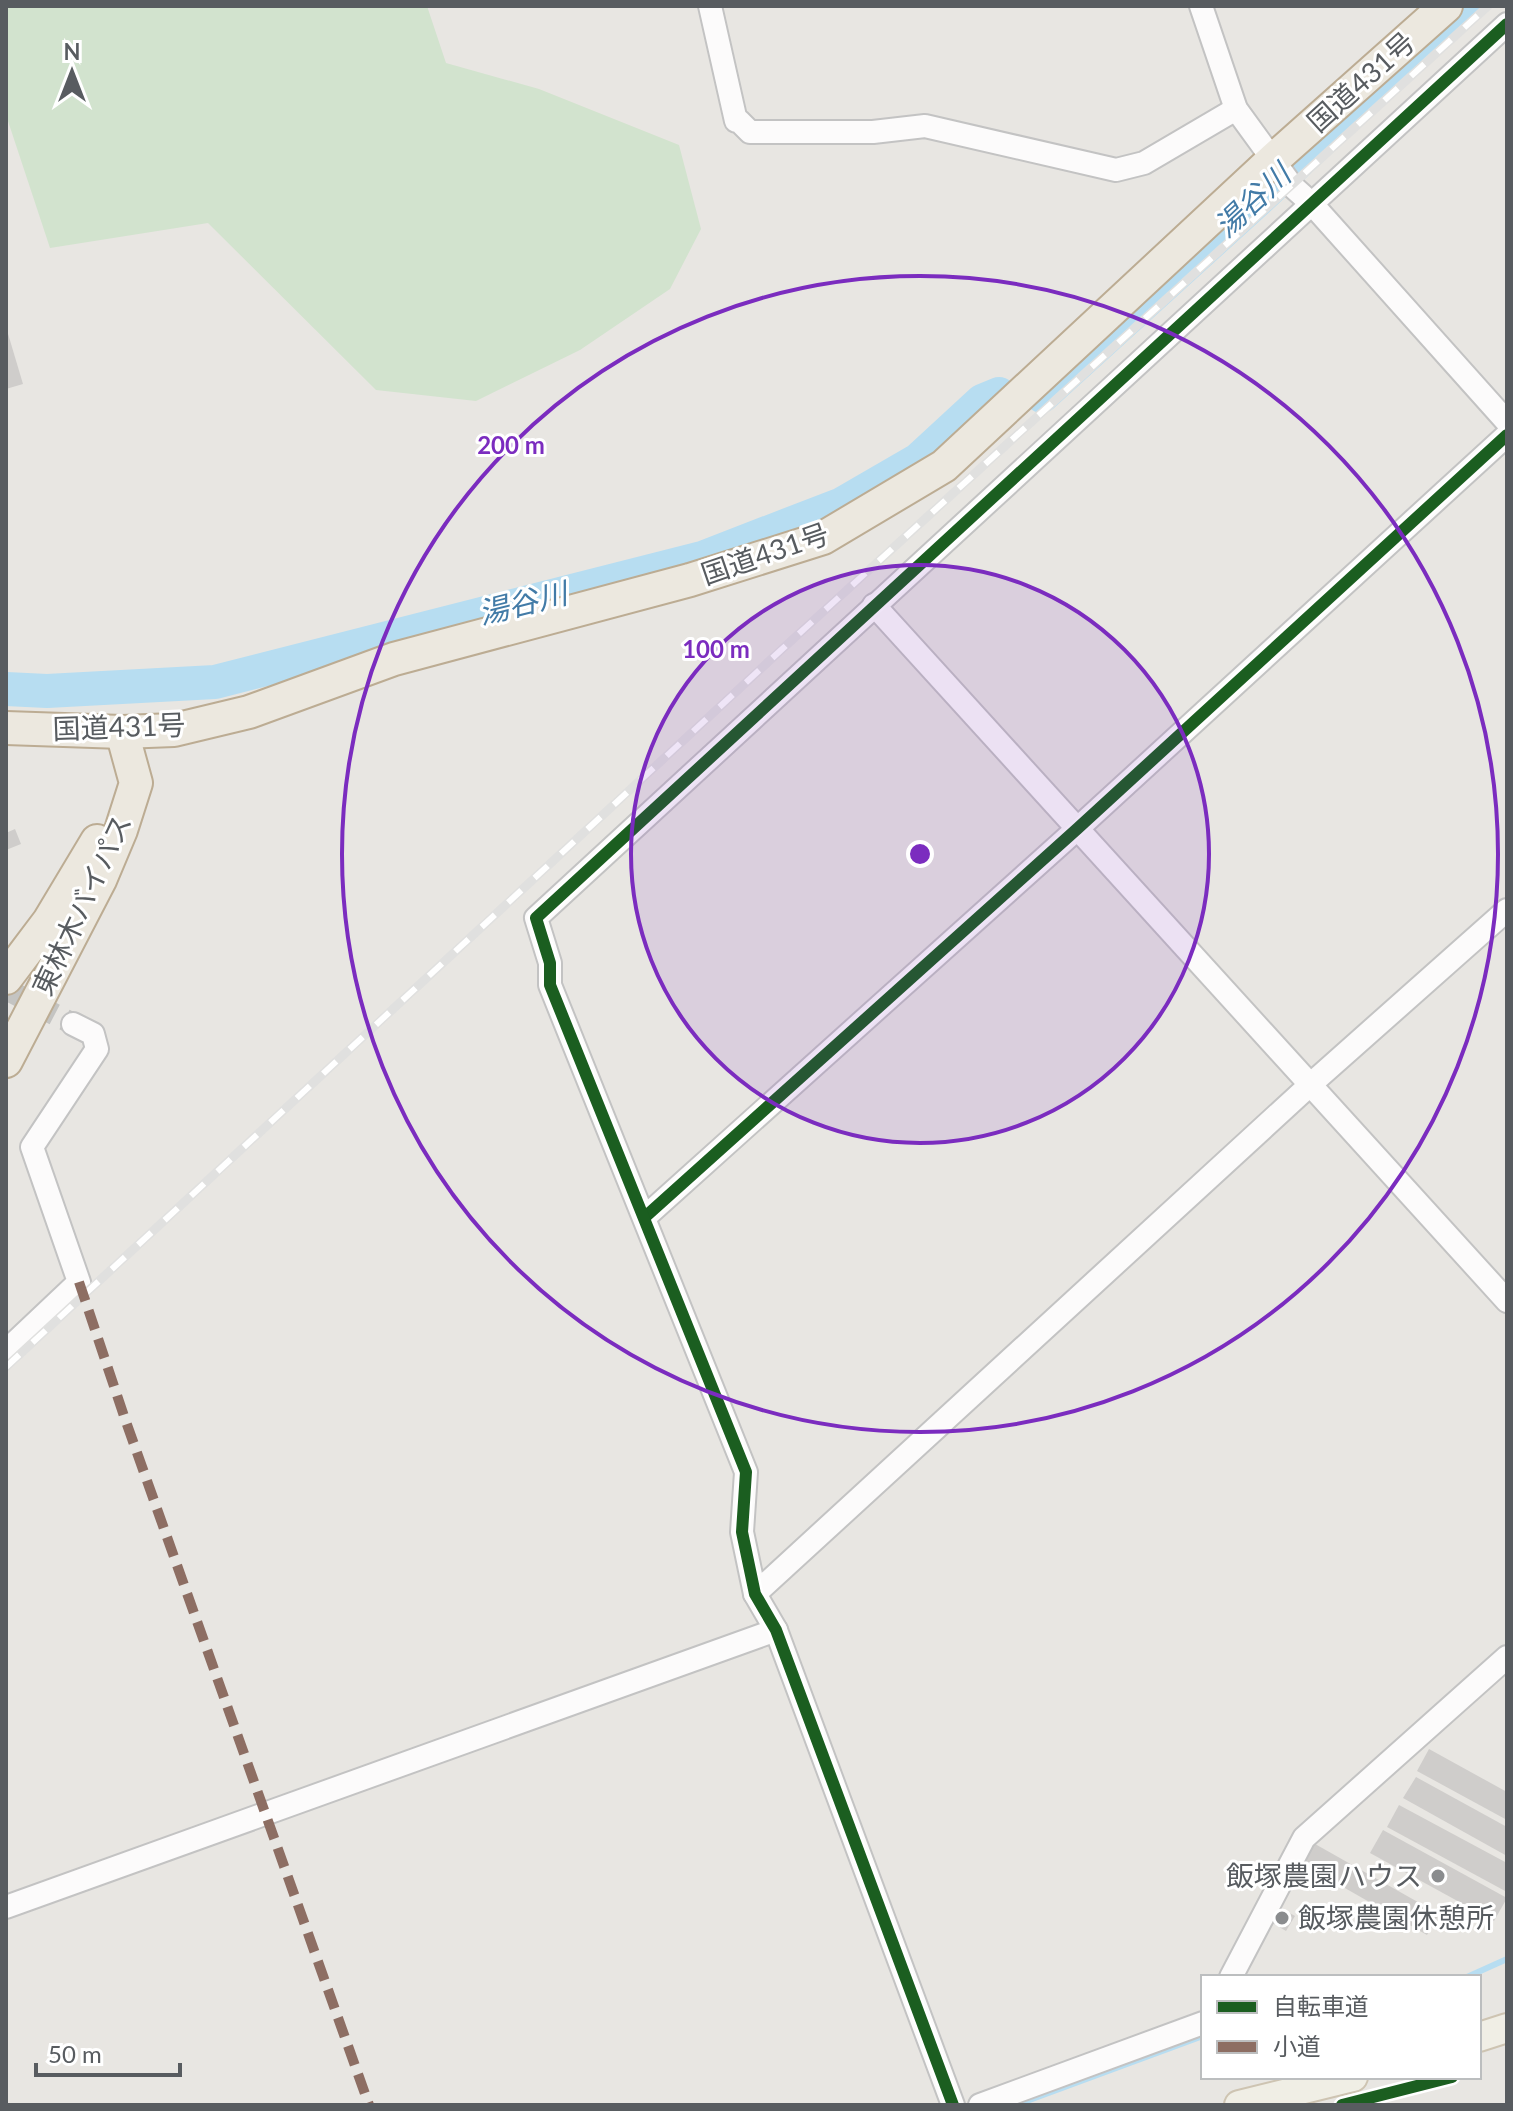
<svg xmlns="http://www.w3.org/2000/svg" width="1513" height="2111" font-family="Lato,'Noto Sans JP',sans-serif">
	<rect width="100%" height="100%" fill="#e8e6e2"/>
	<polygon fill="#d2e3ce" points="6,6 427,6 446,63 539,89 679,145 701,229 670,289 580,350 476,401 376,390 208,223 50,248 6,115"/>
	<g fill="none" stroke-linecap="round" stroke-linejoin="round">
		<g stroke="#b7ddf1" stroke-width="6">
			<polyline points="1467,1977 1507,1959"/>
			<polyline points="1016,2105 1203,2036"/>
		</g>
		<g stroke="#b7ddf1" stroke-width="34">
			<polyline points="1042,396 1264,194 1464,6"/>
			<polyline points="6,689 47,691 215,682 702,558 842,504 918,460 982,401 999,394"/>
		</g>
	</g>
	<g fill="#cfcdcb">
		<polygon points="6,327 23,384 6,389"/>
		<polygon points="15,829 21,844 6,850 6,833"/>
		<polygon points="1429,1749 1507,1792 1507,1820 1417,1771"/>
		<polygon points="1416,1777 1507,1827 1507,1856 1403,1798"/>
		<polygon points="1399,1805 1507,1863 1507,1892 1387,1827"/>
		<polygon points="1383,1830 1507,1898 1494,1921 1370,1853"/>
		<polygon points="1308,1840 1439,1914 1427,1935 1296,1860"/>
		<polygon points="1277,1906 1295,1916 1286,1931 1269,1921"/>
	</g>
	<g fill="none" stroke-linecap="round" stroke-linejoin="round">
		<polyline stroke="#c4c4c2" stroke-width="22" stroke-dasharray="22 11" stroke-linecap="butt" points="6,989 73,1024"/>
		<g stroke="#c3c3c3" stroke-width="26">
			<g id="minor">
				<polyline points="710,6 736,121 739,121 750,132 873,132 925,126 1116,170 1144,163 1236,109"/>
				<polyline points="1201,6 1236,109 1292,186 1312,204 1507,422"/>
				<polyline points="874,605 1507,1301"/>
				<polyline points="645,1217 1077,829 1507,435"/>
				<polyline points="6,1351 79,1282 32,1147 97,1049 93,1034 73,1024"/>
				<polyline points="755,1594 1311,1084 1507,910"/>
				<polyline points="6,1907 776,1630"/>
				<polyline points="1231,1977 1304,1838 1507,1657"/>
				<polyline points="953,2105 776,1630 755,1594 742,1532 746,1472 550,985 550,963 536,918 1507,24"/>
				<polyline points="980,2105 1203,2023"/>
			</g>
		</g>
		<g stroke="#cec4b2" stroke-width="32">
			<g id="major">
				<polyline points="1479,2037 1507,2028"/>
				<polyline points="1239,2105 1353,2077"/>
			</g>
		</g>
		<g stroke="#bcac93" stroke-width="36">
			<g id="highway">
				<polyline points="6,728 122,732 174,730 249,712 394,659 690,580 823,538 944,466 1274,159 1446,6"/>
				<polyline points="6,978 49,921 97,841"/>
				<polyline points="6,1061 100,880 121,830 136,783 122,732"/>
			</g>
		</g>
		<use href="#minor" stroke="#fcfbfb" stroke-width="22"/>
		<use href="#major" stroke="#f0eee5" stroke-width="28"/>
		<use href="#highway" stroke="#ece8df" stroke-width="32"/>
		<g stroke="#e0e0df" stroke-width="9">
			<polyline id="rail" points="6,1367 780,651 1488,6"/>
		</g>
		<use href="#rail" stroke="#fff" stroke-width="6" stroke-dasharray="18" stroke-linecap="butt"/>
		<polyline stroke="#8d6e63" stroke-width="10" stroke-dasharray="20 10" stroke-linecap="butt" points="79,1282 125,1419 369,2105"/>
		<g stroke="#fff" stroke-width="17">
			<g id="cycleway">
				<polyline points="645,1217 1077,829 1507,435"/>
				<polyline points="953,2105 776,1630 755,1594 742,1532 746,1472 550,985 550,963 536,918 1507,24"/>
				<polyline points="1342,2105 1452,2077"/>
			</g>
		</g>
		<use href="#cycleway" stroke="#1b5e20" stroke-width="12"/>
	</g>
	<circle cx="920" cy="854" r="289" fill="#7b2cbf" fill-opacity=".12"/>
	<g fill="none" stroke="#7b2cbf" stroke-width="4">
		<circle cx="920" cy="854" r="289"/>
		<circle cx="920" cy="854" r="578"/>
	</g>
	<g fill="#8a8c8e" stroke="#fff" stroke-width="3">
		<circle cx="1438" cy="1876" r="8"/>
		<circle cx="1282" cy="1918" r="8"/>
	</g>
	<g text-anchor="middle" stroke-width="6" stroke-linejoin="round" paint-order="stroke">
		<g font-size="28" fill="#585c60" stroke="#fff">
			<text transform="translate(1361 82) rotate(-42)" y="10">国道431号</text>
			<text transform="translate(765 554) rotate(-19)" y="10">国道431号</text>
			<text transform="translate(119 727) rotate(-2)" y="10">国道431号</text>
			<text transform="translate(82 905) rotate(-65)" y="10">東林木バイパス</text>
		</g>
		<g font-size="28" fill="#585c60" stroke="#fff" text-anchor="end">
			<text x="1422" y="1886">飯塚農園ハウス</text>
			<text x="1298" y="1928" text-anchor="start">飯塚農園休憩所</text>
		</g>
		<g font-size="30" font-style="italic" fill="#427ba7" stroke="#fff">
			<text transform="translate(1253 201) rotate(-43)" y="10">湯谷川</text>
			<text transform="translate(523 604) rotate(-14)" y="10">湯谷川</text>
		</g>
	</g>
	<circle cx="920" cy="854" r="12" fill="#7b2cbf" stroke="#fff" stroke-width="4"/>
	<g font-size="24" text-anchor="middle" font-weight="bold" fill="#7b2cbf" stroke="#fff" stroke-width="6" stroke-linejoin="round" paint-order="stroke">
		<text x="511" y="454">200 m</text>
		<text x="716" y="658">100 m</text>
	</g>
	<rect width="1513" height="2111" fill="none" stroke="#585c60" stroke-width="16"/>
	<rect x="1201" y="1975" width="280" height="104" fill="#ffffff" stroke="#bcbebf" stroke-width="2"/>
	<rect x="1217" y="2001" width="40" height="12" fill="#1b5e20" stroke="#bcbebf" stroke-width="2"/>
	<text x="1273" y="2015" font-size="24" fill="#585c60">自転車道</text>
	<rect x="1217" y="2041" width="40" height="12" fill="#8d6e63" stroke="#bcbebf" stroke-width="2"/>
	<text x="1273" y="2055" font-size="24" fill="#585c60">小道</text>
	<g transform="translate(72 72)" stroke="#ffffff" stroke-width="6" paint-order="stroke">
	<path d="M0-6L14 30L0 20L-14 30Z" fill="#585c60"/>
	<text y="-12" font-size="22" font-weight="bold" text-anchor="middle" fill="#585c60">N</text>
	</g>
	<path d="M36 2063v12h144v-12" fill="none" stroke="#585c60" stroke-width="4"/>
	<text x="48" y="2063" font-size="24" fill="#585c60" stroke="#ffffff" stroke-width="6" paint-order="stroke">50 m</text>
</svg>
